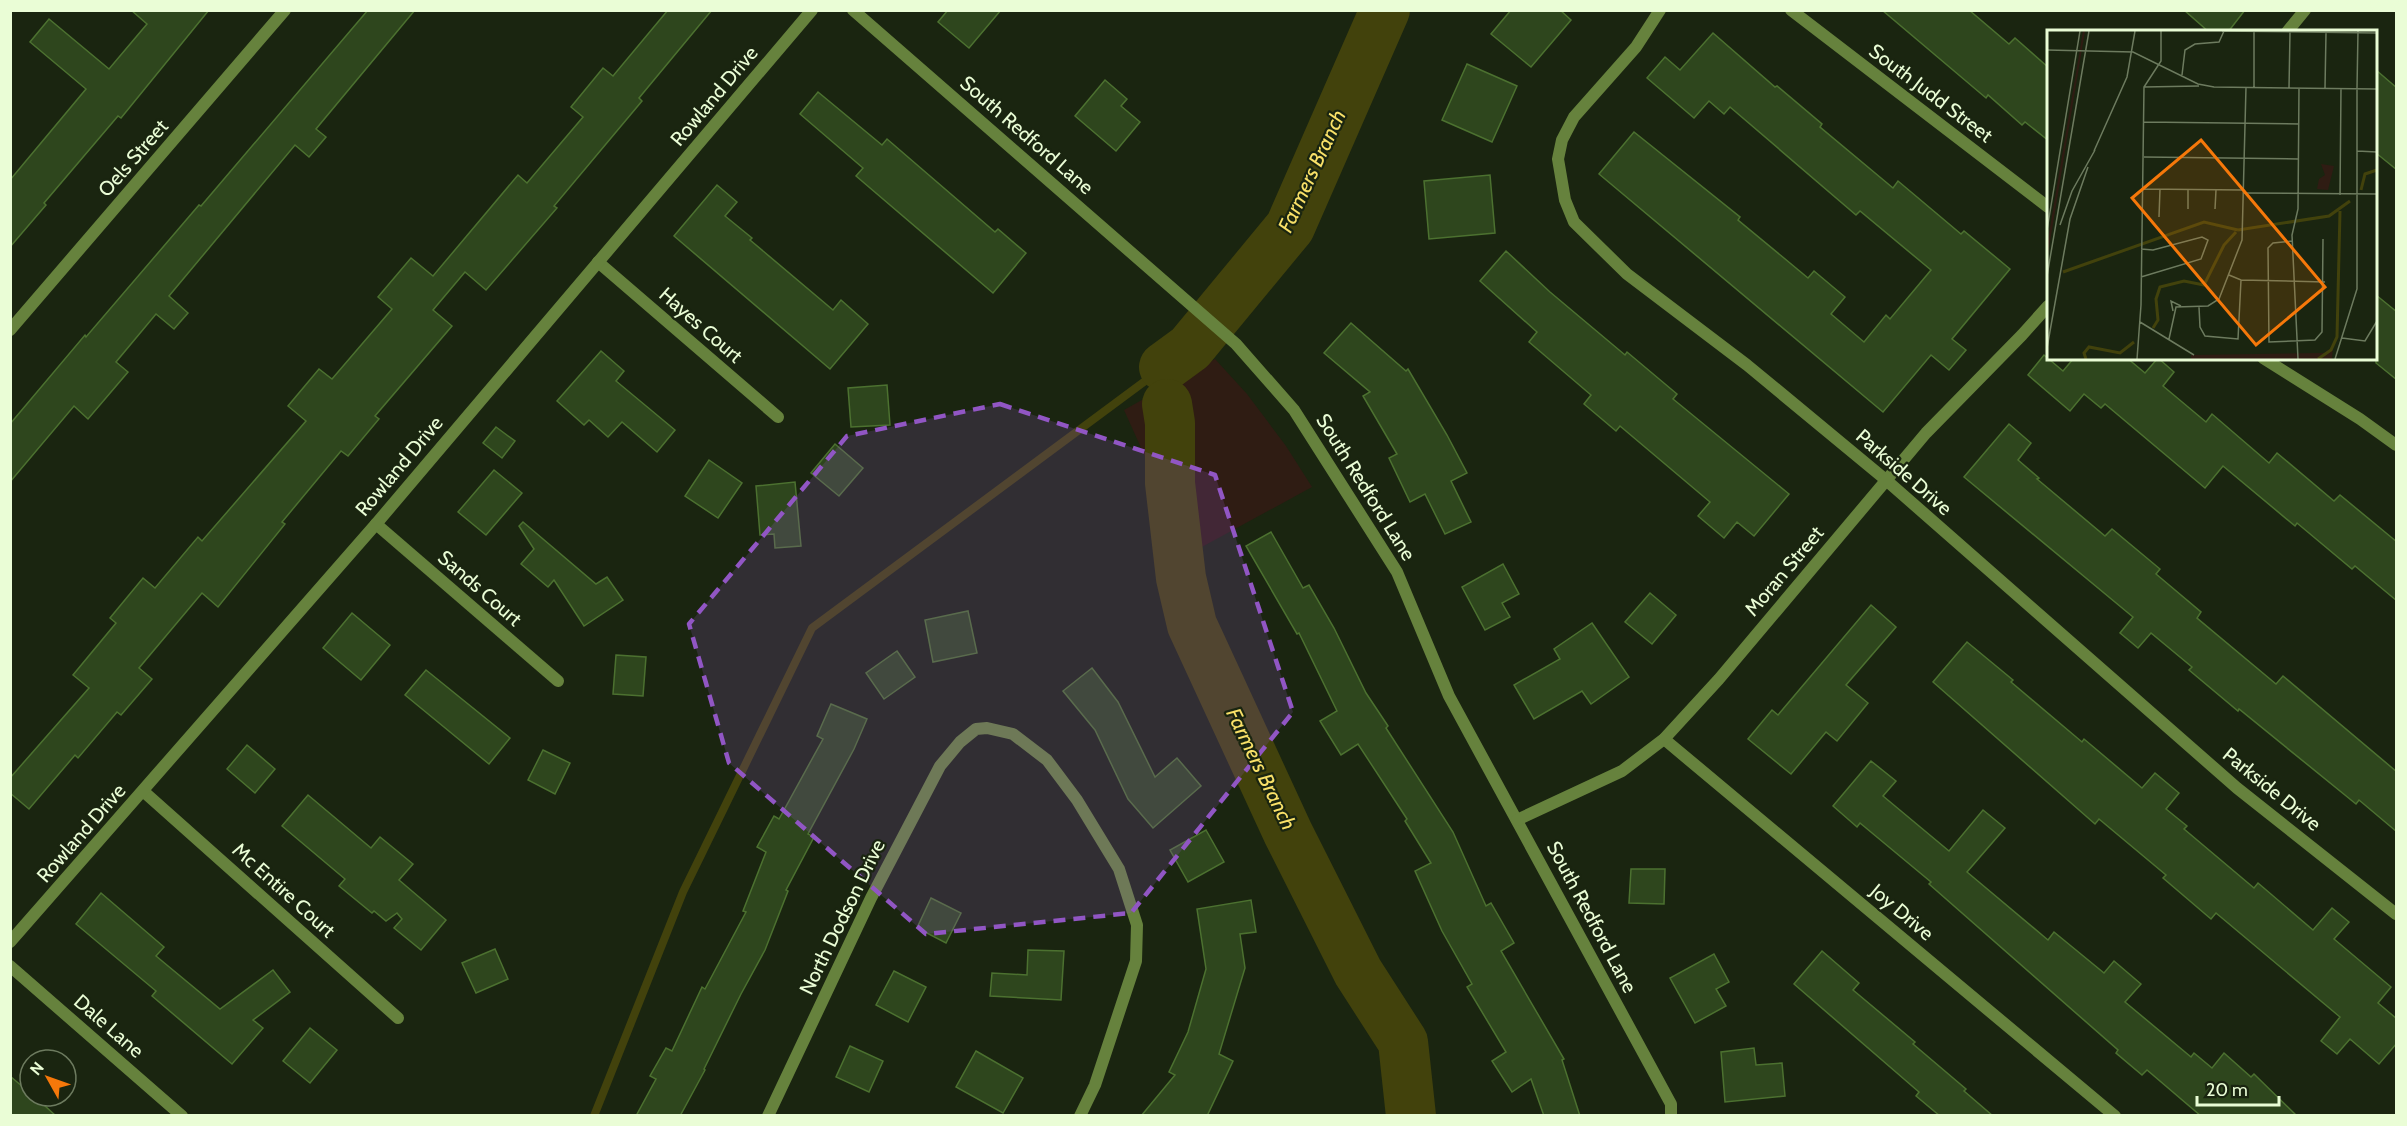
<svg xmlns="http://www.w3.org/2000/svg" width="2407" height="1126" font-family="Cabin,sans-serif">
	<rect width="100%" height="100%" fill="#1a2510"/>
	<polygon fill="#2f1c13" points="1215,359 1247,394 1286,446 1312,487 1189,554 1124,410"/>
	<g fill="none" stroke-linecap="round" stroke-linejoin="round">
		<g stroke="#42420c" stroke-width="8">
			<polyline points="1164,367 1165,390"/>
			<polyline points="594,1116 683,892 812,628 1164,367"/>
		</g>
		<g stroke="#42420c" stroke-width="50">
			<polyline points="1164,367 1190,348 1290,227 1385,10"/>
			<polyline points="1167,404 1170,423 1170,483 1181,578 1192,625 1288,833 1358,972 1403,1042 1411,1116"/>
		</g>
	</g>
	<g fill="#2e461d" stroke="#4c7130" stroke-width="1.5">
		<polygon points="131,10 209,10 121,118 118,116 44,203 46,205 10,247 10,180 86,89 30,42 49,19 109,69 147,24"/>
		<polygon points="368,10 415,10 316,129 326,137 309,157 295,145 169,296 188,313 174,329 156,314 116,362 128,372 88,419 74,406 10,482 10,424 85,335 86,337 199,205 201,206"/>
		<polygon points="668,10 712,10 639,98 642,101 554,206 557,208 486,290 465,272 433,310 452,326 375,416 379,419 348,456 341,451 282,522 285,524 218,607 202,593 139,668 152,679 121,715 117,712 78,758 75,755 29,809 10,793 10,778 89,688 73,675 116,623 110,618 143,578 155,588 198,537 202,541 306,421 288,406 319,369 332,379 392,309 378,297 411,258 433,276 518,175 527,183 583,117 571,107 603,68 613,76"/>
		<polygon points="948,10 1001,10 969,48 938,22"/>
		<polygon points="1511,10 1560,10 1571,20 1531,67 1491,34"/>
		<polygon points="1882,10 1969,10 2009,44 2015,38 2049,68 2049,141 2025,122 2022,125 1988,95 1986,98"/>
		<polygon points="2184,10 2245,10 2228,32 2209,32"/>
		<polygon points="1713,33 1775,87 1777,86 1822,124 1820,127 1893,188 1898,181 1961,234 1964,231 2010,269 1952,339 1966,350 1949,370 1931,355 1883,412 1599,174 1634,132 1740,217 1738,220 1808,278 1814,271 1845,297 1831,314 1864,342 1886,315 1890,319 1931,270 1860,211 1856,215 1730,107 1724,114 1709,101 1694,118 1647,78 1665,57 1680,70"/>
		<polygon points="1467,64 1517,86 1492,142 1442,120"/>
		<polygon points="2376,70 2397,88 2397,170 2376,153"/>
		<polygon points="1105,80 1127,99 1121,106 1140,122 1116,151 1075,116"/>
		<polygon points="818,92 882,145 887,139 995,232 998,229 1026,253 993,293 856,176 863,168 800,114"/>
		<polygon points="1490,175 1495,233 1429,239 1424,181"/>
		<polygon points="717,185 737,202 725,216 752,238 750,240 833,310 841,300 868,324 830,369 674,236"/>
		<polygon points="1506,251 1550,292 1625,355 1627,352 1677,394 1673,399 1789,494 1754,536 1737,522 1724,538 1698,516 1710,502 1620,426 1616,431 1584,404 1591,395 1529,342 1537,332 1480,281"/>
		<polygon points="2376,295 2397,312 2397,380 2376,363"/>
		<polygon points="1351,323 1406,371 1408,369 1447,435 1467,473 1451,481 1471,522 1445,534 1425,494 1410,502 1389,458 1397,454 1363,396 1370,392 1324,353"/>
		<polygon points="601,351 624,371 616,381 675,430 657,452 622,422 608,437 589,420 584,425 557,401"/>
		<polygon points="2044,355 2063,371 2074,358 2127,358 2145,373 2158,358 2174,372 2163,386 2206,422 2212,414 2269,463 2277,453 2334,501 2340,495 2397,542 2397,601 2355,566 2352,569 2297,523 2295,526 2223,466 2205,488 2105,404 2101,408 2084,394 2070,411 2028,375"/>
		<polygon points="887,385 890,425 851,427 848,388"/>
		<polygon points="2009,424 2031,443 2018,460 2039,478 2037,479 2105,536 2112,529 2160,569 2156,574 2201,612 2197,618 2276,684 2283,676 2397,772 2397,832 2359,800 2356,804 2239,709 2238,711 2189,670 2192,667 2151,633 2138,648 2120,633 2133,617 1964,477"/>
		<polygon points="496,427 515,441 502,458 483,443"/>
		<polygon points="835,444 863,468 839,496 811,473"/>
		<polygon points="709,460 742,483 718,518 685,496"/>
		<polygon points="494,470 522,493 486,535 458,512"/>
		<polygon points="795,482 801,546 775,548 774,534 760,535 756,486"/>
		<polygon points="523,522 596,584 607,577 623,600 584,626 554,580 548,587 521,564 534,549 519,526"/>
		<polygon points="1271,532 1303,588 1309,585 1334,628 1366,693 1388,726 1386,728 1453,832 1486,906 1491,903 1514,943 1501,951 1564,1059 1562,1060 1580,1116 1544,1116 1531,1079 1512,1092 1492,1061 1506,1052 1467,987 1472,984 1442,931 1415,871 1431,863 1405,821 1407,819 1358,744 1341,755 1320,721 1337,711 1299,633 1297,634 1246,546"/>
		<polygon points="1503,564 1519,594 1502,603 1510,617 1485,630 1462,587"/>
		<polygon points="1650,593 1676,615 1652,644 1625,622"/>
		<polygon points="1871,605 1896,627 1846,685 1868,703 1837,741 1826,732 1791,774 1748,739 1772,710 1778,715"/>
		<polygon points="968,611 977,653 933,662 925,620"/>
		<polygon points="352,613 390,645 361,680 323,648"/>
		<polygon points="1592,623 1629,677 1591,704 1582,691 1534,719 1514,685 1560,659 1554,649"/>
		<polygon points="1967,642 2013,680 2011,682 2082,742 2084,739 2142,788 2155,773 2179,793 2166,809 2187,826 2184,829 2254,888 2258,883 2313,930 2332,908 2349,922 2334,939 2391,987 2378,1003 2397,1019 2397,1043 2379,1064 2350,1039 2337,1054 2321,1041 2340,1017 2216,913 2211,919 2163,878 2166,875 2099,819 2095,824 1933,682"/>
		<polygon points="897,651 915,677 884,699 866,673"/>
		<polygon points="616,655 646,657 643,696 613,694"/>
		<polygon points="1092,668 1118,702 1155,777 1177,758 1201,786 1153,828 1128,799 1095,730 1063,691"/>
		<polygon points="426,670 510,738 489,764 405,695"/>
		<polygon points="831,704 867,719 854,749 808,834 814,837 786,890 788,891 765,950 741,994 704,1069 705,1070 680,1116 636,1116 656,1079 650,1076 666,1048 672,1051 702,987 705,989 746,912 743,911 766,852 757,847 774,816 779,819 823,739 817,736"/>
		<polygon points="247,745 275,769 255,793 227,769"/>
		<polygon points="543,750 570,763 555,794 528,780"/>
		<polygon points="1871,761 1896,781 1883,796 1949,851 1983,810 2005,828 1967,872 2048,940 2054,932 2104,973 2114,961 2141,984 2125,1002 2191,1057 2194,1053 2212,1068 2224,1053 2251,1077 2254,1074 2297,1116 2201,1116 2147,1070 2142,1075 2116,1053 2118,1050 1929,884 1931,882 1860,823 1857,827 1833,806"/>
		<polygon points="308,795 371,848 380,837 413,864 399,880 446,920 421,950 394,928 402,919 397,913 386,921 374,911 372,913 339,886 345,879 282,826"/>
		<polygon points="1206,830 1224,862 1188,882 1170,850"/>
		<polygon points="1631,869 1665,869 1664,904 1629,903"/>
		<polygon points="101,893 164,947 156,956 220,1009 273,970 290,992 253,1020 263,1028 232,1064 152,996 156,991 76,924"/>
		<polygon points="931,898 961,913 946,943 917,928"/>
		<polygon points="1251,900 1256,932 1240,934 1245,968 1219,1054 1233,1061 1207,1116 1141,1116 1175,1075 1169,1072 1188,1032 1206,969 1197,909"/>
		<polygon points="495,949 508,979 476,993 462,963"/>
		<polygon points="1028,950 1064,951 1061,1000 990,996 992,973 1027,975"/>
		<polygon points="1822,951 1859,983 1853,990 1915,1042 1913,1044 1966,1089 1964,1091 1993,1116 1940,1116 1916,1096 1919,1092 1794,984"/>
		<polygon points="1714,954 1729,982 1716,989 1726,1006 1695,1023 1670,978"/>
		<polygon points="894,971 926,987 908,1022 876,1005"/>
		<polygon points="310,1028 337,1050 310,1083 283,1061"/>
		<polygon points="850,1046 883,1061 869,1092 836,1077"/>
		<polygon points="1754,1048 1756,1065 1782,1063 1785,1096 1725,1102 1721,1052"/>
		<polygon points="976,1051 1023,1078 1003,1113 956,1087"/>
		<polygon points="10,1076 30,1093 30,1096 34,1096 56,1116 10,1116"/>
	</g>
	<g fill="none" stroke-linecap="round" stroke-linejoin="round">
		<g stroke="#66823d" stroke-width="12">
			<polyline points="853,10 1236,344 1294,410 1397,572 1449,696 1671,1104 1671,1116"/>
			<polyline points="1660,10 1636,47 1574,117 1562,140 1558,159 1565,200 1574,222 1627,274 1747,365 1886,480 2237,788 2396,914"/>
			<polyline points="1791,10 2048,207"/>
			<polyline points="2287,32 2305,10"/>
			<polyline points="598,262 778,417"/>
			<polyline points="10,330 285,10"/>
			<polyline points="2263,358 2360,419 2396,445"/>
			<polyline points="376,524 558,681"/>
			<polyline points="1664,739 2115,1116"/>
			<polyline points="143,791 398,1018"/>
			<polyline points="1517,820 1622,771 1664,739 1719,679 1926,433 2022,335 2048,306"/>
			<polyline points="10,942 376,524 812,10"/>
			<polyline points="768,1116 871,898 940,766 960,742 976,729 987,728 1013,734 1047,760 1077,800 1119,869 1137,925 1136,961 1095,1085 1080,1116"/>
		</g>
		<polyline stroke="#66823d" stroke-width="12" points="10,966 182,1116"/>
	</g>
	<path fill="#9156c4" fill-opacity="0.2" stroke="#9156c4" stroke-width="4.5" stroke-dasharray="12 8" stroke-linejoin="round" d="M1000 404 1215 475 1293 712 1131 913 926 934 729 763 689 624 847 436Z"/>
	<g text-anchor="middle" stroke-width="4.5" stroke-linejoin="round" paint-order="stroke">
		<g font-size="20" fill="#eafdd6" stroke="#1a2510">
			<text transform="translate(1931 93) rotate(37)" y="7">South Judd Street</text>
			<text transform="translate(714 96) rotate(-50)" y="7">Rowland Drive</text>
			<text transform="translate(1027 135) rotate(41)" y="7">South Redford Lane</text>
			<text transform="translate(133 158) rotate(-49)" y="7">Oels Street</text>
			<text transform="translate(701 325) rotate(41)" y="7">Hayes Court</text>
			<text transform="translate(399 466) rotate(-50)" y="7">Rowland Drive</text>
			<text transform="translate(1904 472) rotate(41)" y="7">Parkside Drive</text>
			<text transform="translate(1366 487) rotate(58)" y="7">South Redford Lane</text>
			<text transform="translate(1784 571) rotate(-50)" y="7">Moran Street</text>
			<text transform="translate(480 588) rotate(41)" y="7">Sands Court</text>
			<text transform="translate(2272 789) rotate(39)" y="7">Parkside Drive</text>
			<text transform="translate(81 833) rotate(-49)" y="7">Rowland Drive</text>
			<text transform="translate(284 890) rotate(42)" y="7">Mc Entire Court</text>
			<text transform="translate(1902 912) rotate(40)" y="7">Joy Drive</text>
			<text transform="translate(842 917) rotate(-64)" y="7">North Dodson Drive</text>
			<text transform="translate(1592 917) rotate(62)" y="7">South Redford Lane</text>
			<text transform="translate(109 1026) rotate(41)" y="7">Dale Lane</text>
		</g>
		<g font-size="21" font-style="italic" fill="#f9e168" stroke="#1a2510">
			<text transform="translate(1312 171) rotate(-65)" y="7">Farmers Branch</text>
			<text transform="translate(1261 769) rotate(64)" y="7">Farmers Branch</text>
		</g>
	</g>
	<g transform="translate(2047 30)">
		<rect width="330" height="330" fill="#1a2510"/>
		<path d="M36 1H38L0 230V215ZM274 134 287 136 281 160 270 159 272 149 278 145ZM286 317 285 329H144V325L277 323Z" fill="#2f1c13"/>
		<path fill="none" stroke="#42420c" stroke-width="3" d="M314 160 318 144 330 140M191 200 282 186 303 171M16 242 157 192 191 200M106 298 111 290 109 269 113 257 137 251 157 255 177 215 189 202M39 329 37 323 42 317 73 323 87 312M271 329 284 320 290 307 293 181"/>
		<path fill="none" stroke="#6d7b5f" stroke-width="1.5" d="M175 1 330 3M207 1V57M0 20 86 22 151 54 167 57 330 59M135 45 138 20 148 14 172 12 177 1M97 57 152 56M242 58 243 2M278 58 279 3M310 58 311 1M97 92 252 94M47 121 80 47 88 1M310 121 330 122M97 127 251 129M95 159 197 160M197 163 330 164M293 165 294 58M141 179V160M168 179 169 160M112 187 113 159M13 195 25 161 48 120M0 200 33 1M245 211 226 213 221 218 222 312 268 310 275 302 276 209M94 219 106 220 155 207 161 210 154 229 94 247M182 245 194 250 278 252M0 246 42 1M152 277 153 297 158 306 191 309 194 250M126 281 124 271 134 276M93 292 147 325M295 308 318 311 330 291M122 309 129 277 161 276 172 269 195 210 199 57M0 318 23 189 41 137M90 329 94 275 97 57 114 31V1M251 329 245 205 251 179 252 58M288 329 310 259V58"/>
		<path fill="#f6780a" fill-opacity="0.15" stroke="#f6780a" stroke-width="3" d="M154 110 278 257 209 315 85 168Z"/>
		<rect width="330" height="330" fill="none" stroke="#eafdd6" stroke-width="3"/>
	</g>
	<rect width="2407" height="1126" fill="none" stroke="#eafdd6" stroke-width="24"/>
	<g transform="translate(48 1078) rotate(310)"><circle r="28" fill="#1a2510" stroke="#6d7b5f" stroke-width="1.5"/>
	<path d="M0-4.5L10 22L0 15L-10 22Z" fill="#f6780a"/>
	<text y="-9" font-size="16" font-weight="bold" text-anchor="middle" fill="#eafdd6">N</text>
	</g>
	<path d="M2197 1096v9h82v-9" fill="none" stroke="#eafdd6" stroke-width="3"/>
	<text x="2206" y="1096" font-size="18" fill="#eafdd6" stroke="#1a2510" stroke-width="4.5" paint-order="stroke">20 m</text>
</svg>
